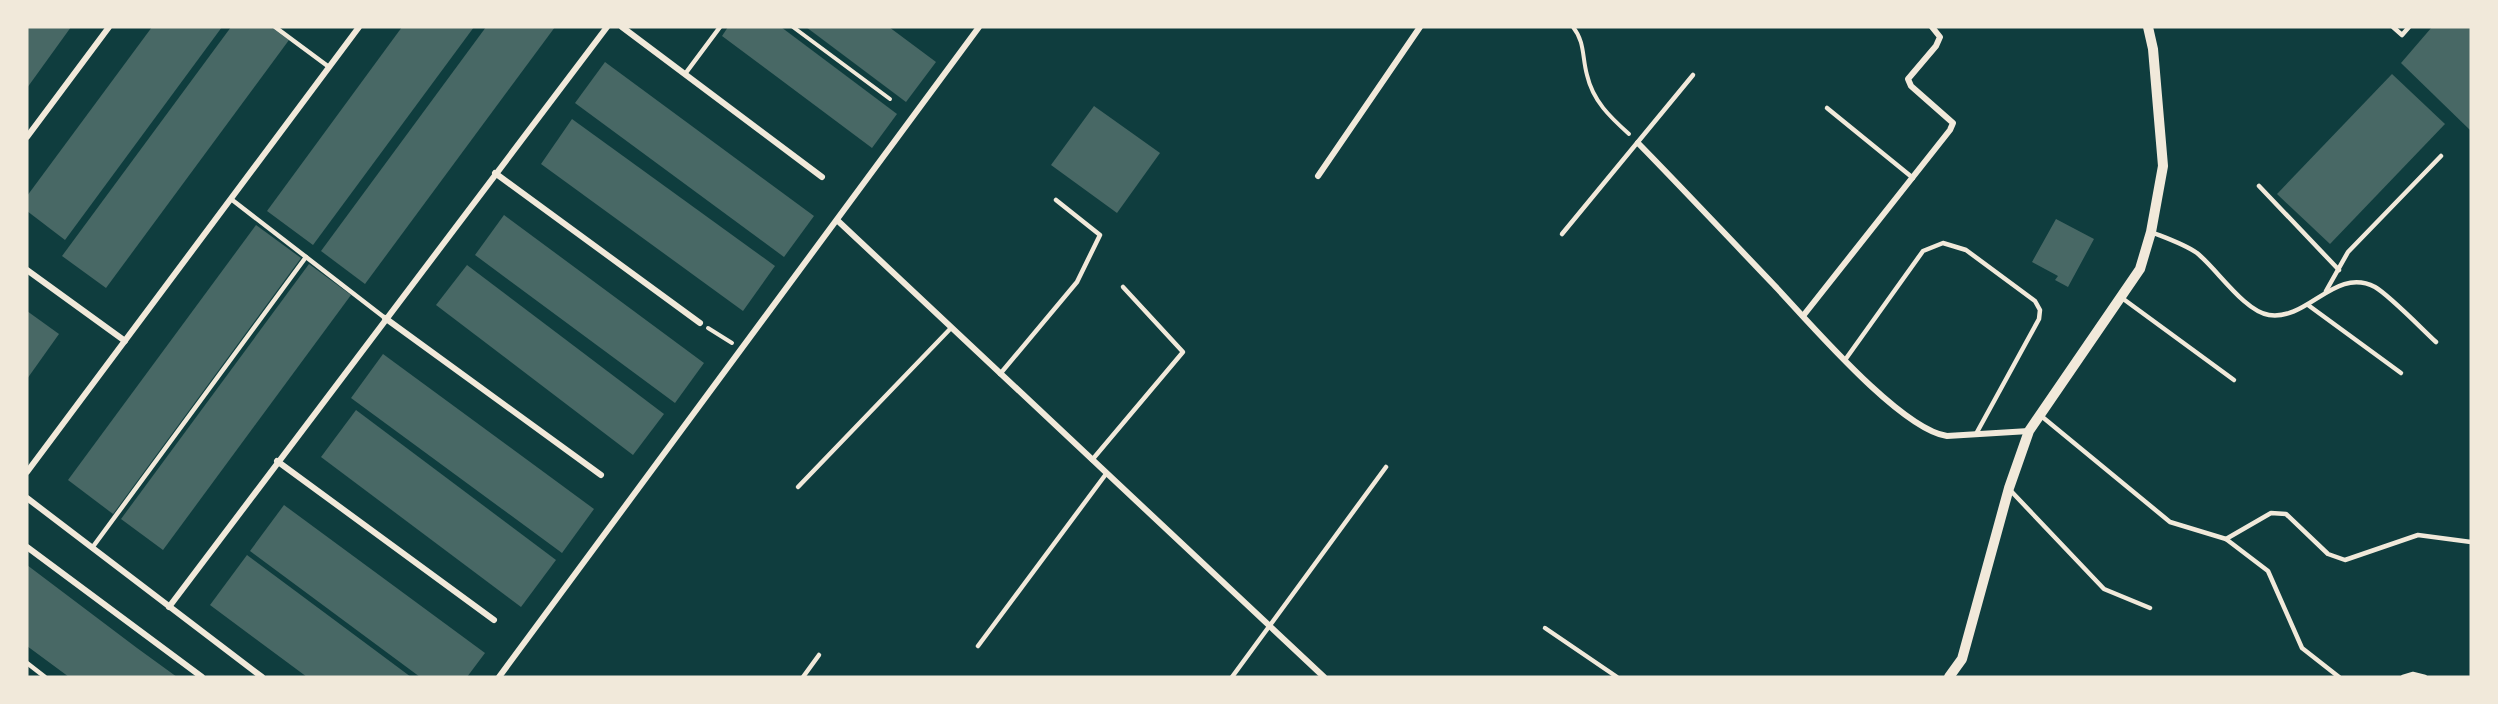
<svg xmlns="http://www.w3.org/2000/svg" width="2498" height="704" font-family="'IBM Plex Serif',serif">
	<rect width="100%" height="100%" fill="#0f3d3e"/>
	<g fill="#486865">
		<polygon points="27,27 71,27 27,88"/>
		<polygon points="152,27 222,27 65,240 27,211 27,196"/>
		<polygon points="231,27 271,27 289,40 106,288 62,256"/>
		<polygon points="402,27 474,27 313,245 267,211"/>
		<polygon points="486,27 555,27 365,284 321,251"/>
		<polygon points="728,27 781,27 897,114 872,148 722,36"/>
		<polygon points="806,27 889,27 936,62 906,102"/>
		<polygon points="2432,27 2471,27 2471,131 2401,63"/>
		<polygon points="605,62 814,216 784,257 575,103"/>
		<polygon points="2392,74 2445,124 2330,244 2277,194"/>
		<polygon points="1094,106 1160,153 1117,213 1051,165"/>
		<polygon points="572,119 775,266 743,311 541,164"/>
		<polygon points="504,215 704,363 675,403 475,255"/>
		<polygon points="2056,219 2094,239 2068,287 2055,280 2058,276 2032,262"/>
		<polygon points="256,225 301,258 113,514 68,480"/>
		<polygon points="309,264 351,295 163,550 121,519"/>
		<polygon points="467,265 664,414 633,455 436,305"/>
		<polygon points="27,311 59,334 27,379"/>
		<polygon points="383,354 594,509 562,553 351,398"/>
		<polygon points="356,410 556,560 521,607 321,457"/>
		<polygon points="284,505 485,653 467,677 420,677 250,551"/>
		<polygon points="247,555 364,642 411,677 307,677 210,605"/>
		<polygon points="27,565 137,648 177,677 69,677 27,646"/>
	</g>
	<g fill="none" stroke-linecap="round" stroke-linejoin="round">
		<g stroke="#f1e9da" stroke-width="4">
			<polyline points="793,27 890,99"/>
			<path d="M1573 27C1585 42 1582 57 1587 75 1593 101 1610 117 1629 134"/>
			<polyline points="708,328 732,343"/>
		</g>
		<g stroke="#f1e9da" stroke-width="4.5">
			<polyline points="275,27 329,67"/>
			<polyline points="2393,27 2402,35 2409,27"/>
			<polyline points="685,74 720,27"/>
			<polyline points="1827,108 1913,178"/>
			<polyline points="2259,186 2339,270"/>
			<polyline points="231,199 385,318"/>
			<path d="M2151 232C2166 238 2184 244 2197 253 2217 269 2244 311 2269 315 2308 321 2335 266 2375 287 2389 295 2422 329 2436 342"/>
			<polyline points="1562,234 1693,75"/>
			<polyline points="2326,291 2348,252 2441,156"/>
			<polyline points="2122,298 2234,380"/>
			<polyline points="2308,305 2401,373"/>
			<polyline points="1845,360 1923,251 1943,243 1966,250 2035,301 2040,310 2039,319 1976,434"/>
			<polyline points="1000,374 1077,282 1100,235 1056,200"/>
			<polyline points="2040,415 2170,522 2226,539 2268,571 2302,648 2339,677"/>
			<polyline points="1092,460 1183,352 1123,287"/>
			<polyline points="798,487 951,328"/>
			<polyline points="2010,490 2104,589 2150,608"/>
			<polyline points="2226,539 2271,513 2286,514 2328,554 2345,560 2418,535 2471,542"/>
			<polyline points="92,548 306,257"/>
			<polyline points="1545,628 1617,677"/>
			<polyline points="978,646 1106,474"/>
			<polyline points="27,663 45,677"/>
			<polyline points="803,677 819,655"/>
			<polyline points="1232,677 1386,467"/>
			<polyline points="2403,677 2413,674 2425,677"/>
		</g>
		<g stroke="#f1e9da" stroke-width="6">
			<polyline points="622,27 822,177"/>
			<polyline points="27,137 109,27"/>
			<path d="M1638 143C1684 190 1729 238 1774 285 1809 322 1900 429 1947 436L2029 431"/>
			<polyline points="495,173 700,323"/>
			<polyline points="1318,176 1420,27"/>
			<polyline points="837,220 1324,677"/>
			<polyline points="27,270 125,341"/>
			<polyline points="1803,316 1950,130 1953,123 1911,86 1908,79 1936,46 1940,37 1932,27"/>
			<polyline points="385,318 601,475"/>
			<polyline points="277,461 494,620"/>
			<polyline points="27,472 359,27"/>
			<polyline points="27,498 262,677"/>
			<polyline points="27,547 202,677"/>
			<polyline points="169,607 607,27"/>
			<polyline points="499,677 979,27"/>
		</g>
		<polyline stroke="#f1e9da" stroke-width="10" points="1949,677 1962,659 2009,488 2029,431 2140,269 2151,232 2163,166 2153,49 2148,27"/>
	</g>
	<rect width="2498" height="704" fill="none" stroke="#f1e9da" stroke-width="57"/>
</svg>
